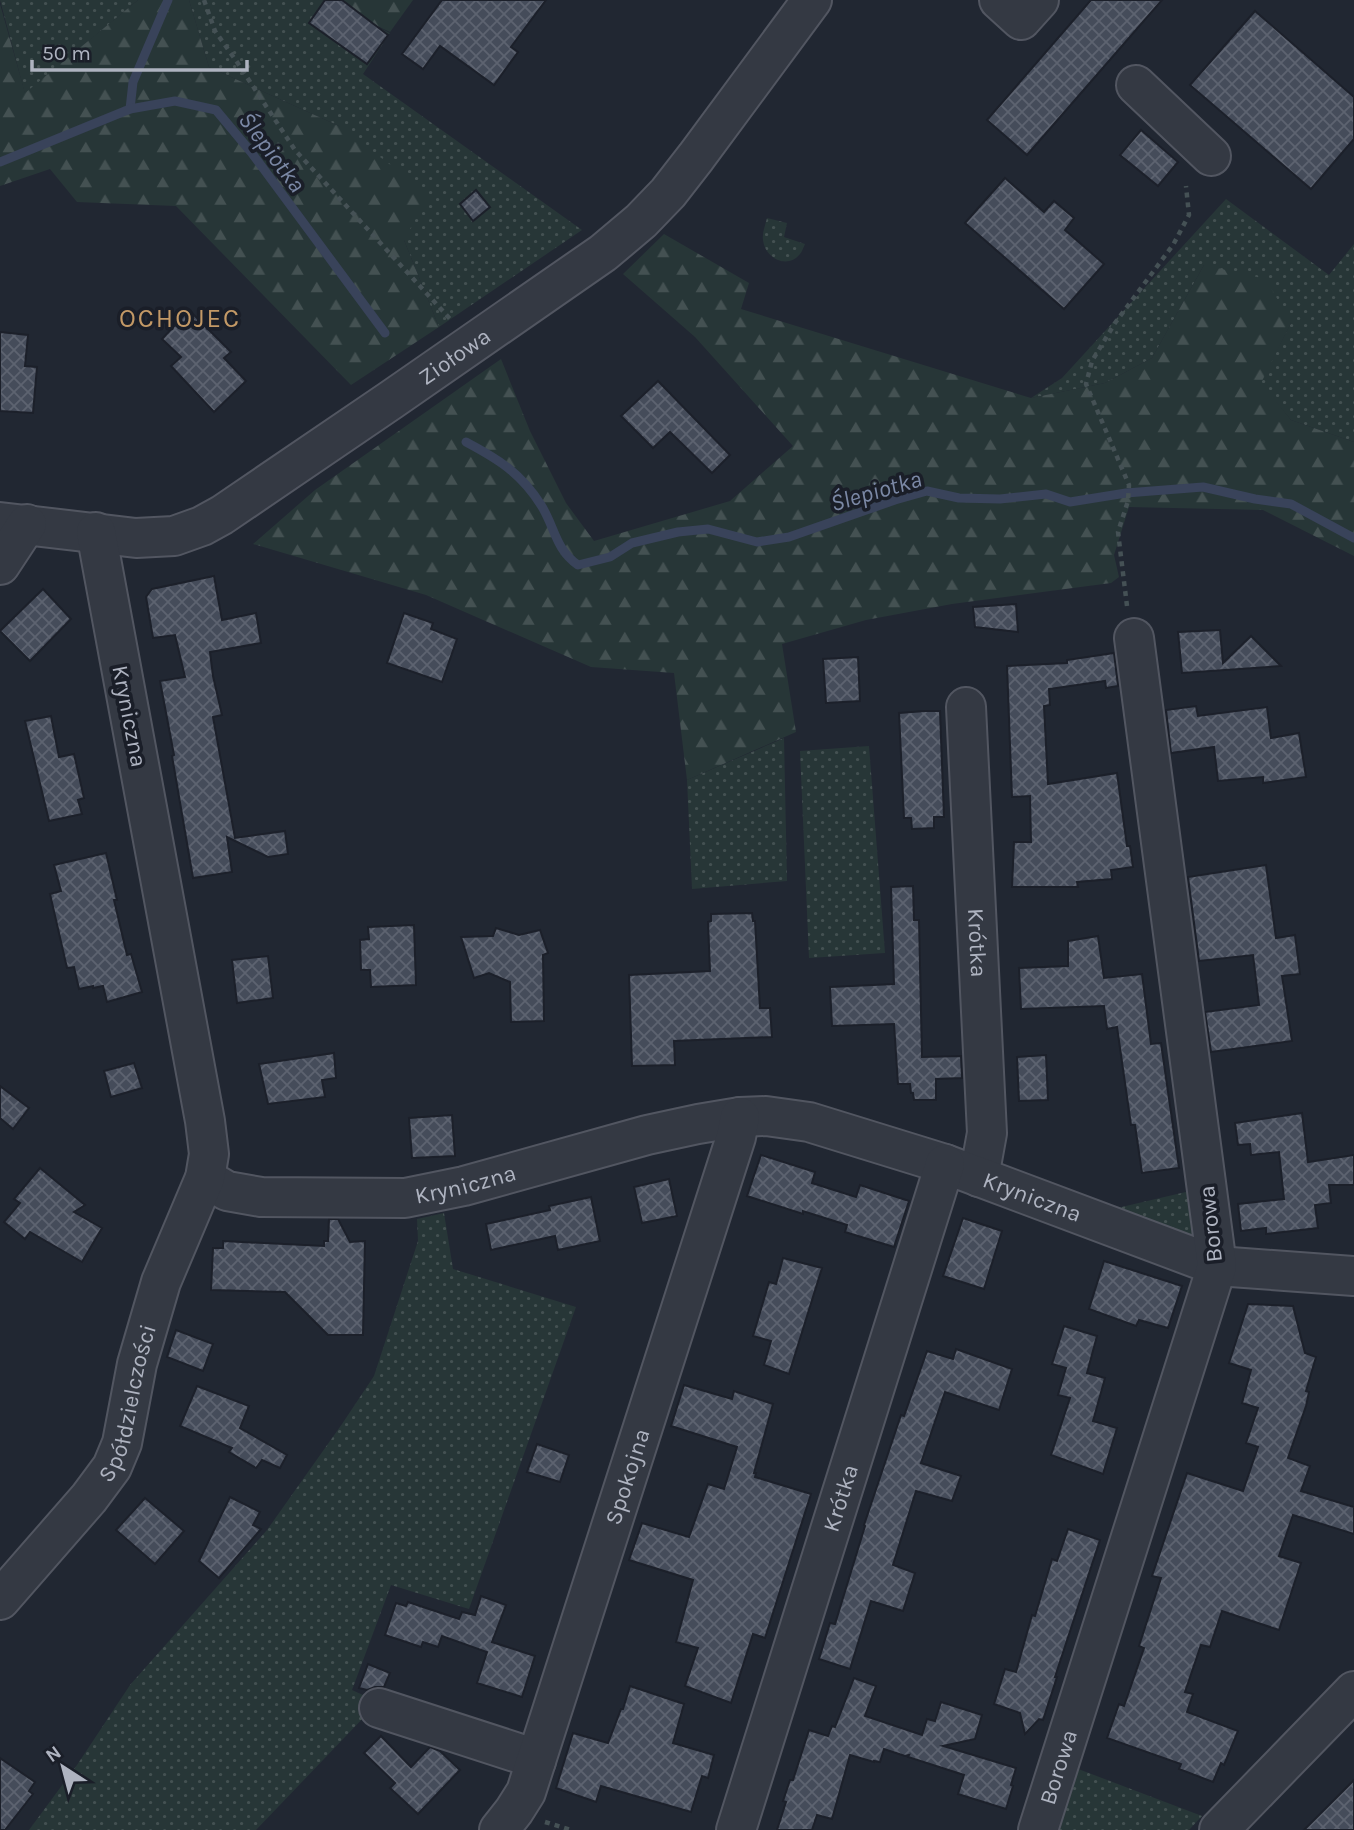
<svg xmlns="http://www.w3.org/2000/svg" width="1354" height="1830" font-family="Karla,sans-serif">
	<defs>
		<pattern id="grass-dots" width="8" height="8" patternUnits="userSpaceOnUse" patternTransform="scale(1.75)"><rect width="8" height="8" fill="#273637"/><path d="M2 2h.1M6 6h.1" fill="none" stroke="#445152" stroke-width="1.8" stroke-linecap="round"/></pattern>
		<pattern id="forest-firs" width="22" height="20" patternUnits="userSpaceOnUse" patternTransform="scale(1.75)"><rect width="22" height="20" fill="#273637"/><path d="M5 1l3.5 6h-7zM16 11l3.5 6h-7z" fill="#445152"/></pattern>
		<pattern id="building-cross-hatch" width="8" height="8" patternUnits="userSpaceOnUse" patternTransform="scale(1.75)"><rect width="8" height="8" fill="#454c5a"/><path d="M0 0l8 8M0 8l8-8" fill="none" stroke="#5d6370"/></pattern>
	</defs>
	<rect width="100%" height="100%" fill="#212732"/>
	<g fill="url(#grass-dots)">
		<polygon points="0,0 138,0 25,94"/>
		<polygon points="189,0 322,0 390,33 363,74 582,230 439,327 404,240 339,126 209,67"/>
		<polygon points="1226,199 1329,275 1354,244 1354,442 1291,420 1260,383 1291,323 1204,265 1152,358 1105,383 1031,398 1062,378"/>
		<path d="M767 218 787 223 784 237 805 244C804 246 802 252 800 254 787 270 765 258 763 240 762 233 765 226 767 218Z"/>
		<polygon points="784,738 787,881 692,889 687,780"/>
		<polygon points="869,746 885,953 809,958 800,751"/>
		<polygon points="1190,1191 1217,1266 1083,1216"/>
		<polygon points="444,1213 453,1269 576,1307 469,1609 391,1585 352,1690 374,1700 367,1714 256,1830 29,1830 77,1765 130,1685 267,1530 342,1424 374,1376 418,1241 417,1219"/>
		<polygon points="1073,1767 1202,1816 1189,1830 1053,1830"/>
	</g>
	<g fill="url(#forest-firs)">
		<polygon points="138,0 189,0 209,67 339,126 429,194 404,240 439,327 351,385 176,206 77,202 50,169 0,186 0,4 25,93"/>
		<polygon points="322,0 413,0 390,32"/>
		<polygon points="664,234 749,283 741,309 1031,398 1105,383 1152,358 1204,265 1266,279 1291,323 1261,383 1291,420 1354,442 1354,556 1263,510 1129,507 1114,555 1119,577 1111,583 952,604 866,620 782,644 796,732 687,780 674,673 591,667 426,595 253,544 315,490 501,359 530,431 566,503 594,541 730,501 793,446 695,337 623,274"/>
	</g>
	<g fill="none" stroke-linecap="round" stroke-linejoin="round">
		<g stroke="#39435a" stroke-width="9">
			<polyline points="130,109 133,82 168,0"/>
			<polyline points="0,162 130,109 175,101 216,110 251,152 385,333"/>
			<path d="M466 442C498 459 521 473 541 505 555 527 555 549 578 565L610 557 632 543 678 532 708 529 757 542 789 537 895 500 927 491 959 498 1000 499 1046 494 1070 502 1126 493 1203 487 1255 499 1291 504 1354 538"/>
		</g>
	</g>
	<g fill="url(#building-cross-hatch)" stroke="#1c202a" stroke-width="2">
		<polygon points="325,0 342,0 388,35 367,64 309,23"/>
		<polygon points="442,0 546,0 511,47 518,52 494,85 440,46 423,69 402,54"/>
		<polygon points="1091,0 1162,0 1027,155 987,120"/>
		<polygon points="1255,11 1354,97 1354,139 1311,189 1190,85"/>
		<polygon points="1141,130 1178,162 1158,186 1120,155"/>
		<polygon points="1005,178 1044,212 1054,201 1074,218 1065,230 1104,264 1064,309 965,223"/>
		<polygon points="476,190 490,207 473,221 460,204"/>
		<polygon points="189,310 231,352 224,358 246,381 214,412 171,366 181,357 162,339"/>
		<polygon points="0,332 28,335 25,366 37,367 33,413 0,411"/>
		<polygon points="658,381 730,455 712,473 670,432 653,448 621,416"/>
		<polygon points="214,576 222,620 256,613 261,643 210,652 213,676 222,715 213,717 235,838 285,831 288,854 268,857 227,837 232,872 193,878 172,756 174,755 160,681 185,677 175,635 153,638 146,597 152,589"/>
		<polygon points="43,589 71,619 30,661 0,631"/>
		<polygon points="1016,604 1018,632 975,627 973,607"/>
		<polygon points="404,613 433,623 431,629 457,639 442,682 387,663"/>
		<polygon points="1220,630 1223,663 1251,636 1281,666 1182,673 1178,632"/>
		<polygon points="1114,653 1118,686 1106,688 1105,681 1049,689 1050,705 1044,706 1048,784 1117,773 1127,846 1130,846 1133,867 1111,870 1112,879 1077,882 1078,887 1012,887 1014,842 1031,842 1030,796 1012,797 1007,666 1067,663 1067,660"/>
		<polygon points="858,657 860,701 826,703 823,659"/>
		<polygon points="1196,706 1198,716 1267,707 1271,738 1299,733 1306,777 1263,783 1263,777 1218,781 1214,747 1171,753 1166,710"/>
		<polygon points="925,711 940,711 944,817 934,817 934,828 912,829 911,818 904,818 899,713"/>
		<polygon points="51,716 59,757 74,754 84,798 78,800 82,814 49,821 25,721"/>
		<polygon points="106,853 117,900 114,900 127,955 131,954 142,992 107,1002 103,986 93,988 93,986 79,989 74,967 67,968 50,894 61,891 54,865"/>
		<polygon points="1266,865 1276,938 1295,935 1300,974 1282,976 1292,1041 1211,1052 1205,1012 1259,1005 1253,955 1199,961 1188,877"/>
		<polygon points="913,886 914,920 919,920 922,1057 961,1056 962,1078 936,1079 936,1100 914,1100 913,1093 911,1093 910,1084 898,1084 894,1024 832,1026 830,987 894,984 891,887"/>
		<polygon points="752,913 753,921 755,921 760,1008 770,1008 772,1037 674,1041 675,1065 632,1066 629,975 710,971 708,922 711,921 711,914"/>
		<polygon points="414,925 416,985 371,987 370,970 361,970 360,940 369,939 368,927"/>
		<polygon points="496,928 519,935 540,930 548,953 543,955 544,1021 511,1022 510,982 489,973 474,978 461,937 493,936"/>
		<polygon points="1098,936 1104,978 1142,974 1151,1044 1161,1043 1179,1168 1142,1173 1135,1125 1131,1125 1117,1027 1107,1029 1104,1006 1021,1009 1019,968 1068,966 1068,941"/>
		<polygon points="268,956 273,998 237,1003 232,960"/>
		<polygon points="334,1053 336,1078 322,1080 325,1097 268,1104 259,1064"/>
		<polygon points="1046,1055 1048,1100 1019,1101 1017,1057"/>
		<polygon points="134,1063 142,1088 111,1097 104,1071"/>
		<polygon points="0,1086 29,1108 13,1129 0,1118"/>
		<polygon points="1302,1113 1308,1162 1354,1155 1354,1185 1329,1185 1331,1203 1315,1205 1318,1228 1266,1234 1266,1228 1241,1231 1238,1204 1284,1199 1279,1152 1251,1155 1250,1144 1238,1145 1235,1123"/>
		<polygon points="452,1115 455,1156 412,1158 409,1118"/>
		<polygon points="761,1155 815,1172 812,1183 856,1197 860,1185 909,1201 894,1247 845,1232 847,1225 803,1211 803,1214 747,1196"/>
		<polygon points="40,1168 85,1205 74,1212 102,1228 82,1262 30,1232 25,1239 4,1222 20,1203 14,1199"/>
		<polygon points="669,1179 677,1216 642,1223 634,1187"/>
		<polygon points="591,1197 600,1241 558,1250 555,1236 491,1250 486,1224 550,1210 549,1206"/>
		<polygon points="963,1218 1002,1231 984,1289 943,1276"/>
		<polygon points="329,1219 338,1219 350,1242 365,1241 363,1335 328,1335 285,1292 211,1290 213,1248 223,1248 223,1241 324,1246 324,1241 328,1241"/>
		<polygon points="783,1258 822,1268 789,1374 764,1365 771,1341 753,1336 769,1282 776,1284"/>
		<polygon points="1104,1261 1182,1286 1168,1328 1139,1320 1136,1326 1089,1309"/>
		<polygon points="1248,1304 1293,1306 1305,1353 1316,1357 1306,1391 1309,1392 1306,1406 1288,1458 1310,1466 1301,1491 1354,1507 1354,1534 1293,1515 1279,1556 1301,1563 1279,1630 1222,1611 1210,1647 1201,1645 1185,1692 1193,1694 1187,1712 1238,1731 1224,1765 1221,1763 1213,1782 1179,1769 1181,1764 1107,1738 1119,1704 1124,1706 1144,1648 1139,1646 1161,1578 1152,1576 1187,1473 1243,1491 1258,1447 1246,1443 1258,1408 1242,1403 1251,1370 1229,1363"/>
		<polygon points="1064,1326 1097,1336 1087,1373 1105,1378 1093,1421 1117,1428 1103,1474 1051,1455 1070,1398 1058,1395 1066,1368 1052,1364"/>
		<polygon points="176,1330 213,1344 203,1371 167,1357"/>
		<polygon points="956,1349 1012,1369 999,1410 945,1392 921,1463 961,1476 952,1501 916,1491 893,1565 915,1573 903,1611 871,1601 850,1669 819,1659 830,1623 835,1624 865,1526 864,1525 901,1415 904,1416 927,1351 953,1359"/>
		<polygon points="684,1385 732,1399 734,1391 773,1404 754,1473 756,1473 755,1477 811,1494 765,1638 753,1634 731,1703 685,1686 698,1648 676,1642 693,1580 629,1560 642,1523 689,1537 708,1484 724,1489 737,1447 671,1426"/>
		<polygon points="197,1386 249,1406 240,1428 287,1455 280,1468 262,1460 256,1468 229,1452 232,1448 180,1426"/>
		<polygon points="537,1444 569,1455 560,1482 527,1472"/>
		<polygon points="230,1497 260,1512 253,1525 261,1529 219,1578 199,1561"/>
		<polygon points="145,1498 184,1531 155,1564 116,1530"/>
		<polygon points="1068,1529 1100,1540 1055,1677 1057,1677 1043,1720 1039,1719 1025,1734 1020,1713 994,1704 1005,1669 1016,1672 1032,1615 1035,1616 1052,1559 1057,1561"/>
		<polygon points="481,1596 506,1605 492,1642 535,1656 522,1697 477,1683 487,1652 442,1636 438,1647 423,1642 421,1647 385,1635 396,1603 406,1606 408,1602 459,1619 462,1612 475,1615"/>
		<polygon points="368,1664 390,1673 384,1687 375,1687 367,1690 359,1688"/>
		<polygon points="854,1678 876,1686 865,1716 922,1735 927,1719 935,1721 941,1702 982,1715 975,1739 943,1746 1016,1768 1011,1785 1013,1786 1006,1809 958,1794 964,1775 908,1757 909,1755 905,1756 884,1749 880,1762 874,1761 874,1762 850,1755 832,1819 817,1815 812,1830 777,1830 786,1802 783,1801 790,1780 793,1780 809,1730 828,1736 832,1726 835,1727"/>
		<polygon points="630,1686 684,1704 673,1743 714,1755 708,1778 702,1776 691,1812 601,1786 596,1802 556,1788 573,1733 608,1743 621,1709 623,1709"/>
		<polygon points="381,1736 411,1767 430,1747 440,1751 460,1770 418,1814 390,1788 395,1783 364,1753"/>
		<polygon points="0,1758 35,1782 29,1791 33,1794 5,1830 0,1830"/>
		<polygon points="1354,1780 1354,1830 1304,1830"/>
	</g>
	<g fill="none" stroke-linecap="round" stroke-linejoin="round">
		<g stroke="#525661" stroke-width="42">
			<g id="minor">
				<polyline points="999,0 1021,20 1039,0"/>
				<polyline points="1136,85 1211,156"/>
				<path id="s1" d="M0 522 136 538 174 536 202 526 222 515 391 400 603 253 641 221 668 193 696 157 812 0"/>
				<polyline points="0,565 27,524"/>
				<path id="s2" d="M966 707 987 1133 979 1177"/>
				<path id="s3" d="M205 1178 227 1191 261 1197 405 1198 464 1186 647 1135 698 1124 740 1117 766 1116 809 1122 945 1164 1217 1266 1354 1276"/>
				<path id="s4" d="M0 1600 89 1498 112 1467 122 1443 137 1364 161 1282 205 1178 209 1154 205 1121 96 532"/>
				<polyline points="379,1708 521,1754 536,1761"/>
				<path id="s5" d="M499 1830 514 1811 526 1792 727 1165 736 1137 740 1117"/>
				<path id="s6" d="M736 1830 945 1164"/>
				<path id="s7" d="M1038 1830 1217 1266 1134 638"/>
				<polyline points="1219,1830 1354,1691"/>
			</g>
		</g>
		<g stroke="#455155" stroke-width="4.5" stroke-dasharray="5 5" stroke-linecap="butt">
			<polyline points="204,0 215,31 237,62 295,150 451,320"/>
			<polyline points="1127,606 1118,532 1128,501 1129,485 1086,384 1092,361 1115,323 1173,245 1189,215 1186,186"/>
			<polyline points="545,1822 571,1830"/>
		</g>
		<use href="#minor" stroke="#343943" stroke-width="38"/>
	</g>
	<g text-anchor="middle" stroke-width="7" stroke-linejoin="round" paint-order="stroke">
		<g font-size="23" fill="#aeb3c0" stroke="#1a1e28">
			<text dy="8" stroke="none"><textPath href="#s1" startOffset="509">Ziołowa</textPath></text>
			<text transform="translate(130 716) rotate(79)" y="8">Kryniczna</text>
			<text dy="8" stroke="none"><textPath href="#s2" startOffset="236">Krótka</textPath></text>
			<text dy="8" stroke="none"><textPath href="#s3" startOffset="266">Kryniczna</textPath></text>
			<text dy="8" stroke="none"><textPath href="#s3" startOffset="854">Kryniczna</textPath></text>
			<text transform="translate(1210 1224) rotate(-96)" y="8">Borowa</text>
			<text dy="8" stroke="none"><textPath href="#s4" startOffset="240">Spółdzielczości</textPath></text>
			<text dy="8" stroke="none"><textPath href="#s5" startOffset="378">Spokojna</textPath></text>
			<text dy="8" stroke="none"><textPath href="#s6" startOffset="348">Krótka</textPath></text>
			<text dy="8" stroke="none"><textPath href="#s7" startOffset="66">Borowa</textPath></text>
		</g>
		<g font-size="24" font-style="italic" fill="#7b88a5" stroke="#1a1e28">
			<text transform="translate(272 152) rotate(53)" y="8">Ślepiotka</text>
			<text transform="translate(876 491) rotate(-16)" y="8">Ślepiotka</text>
		</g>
		<g font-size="26" letter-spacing="2" fill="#c39966" stroke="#1a1e28">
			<text x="180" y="327">OCHOJEC</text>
		</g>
	</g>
	<g transform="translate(63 1767) rotate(324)" stroke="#1a1e28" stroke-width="5" paint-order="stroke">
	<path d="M0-5L12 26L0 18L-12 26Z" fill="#aeb3c0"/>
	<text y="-10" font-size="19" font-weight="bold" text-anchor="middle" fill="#aeb3c0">N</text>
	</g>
	<path d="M32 60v10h215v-10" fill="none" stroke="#aeb3c0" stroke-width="3.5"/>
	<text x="42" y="60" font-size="21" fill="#aeb3c0" stroke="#1a1e28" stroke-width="5" paint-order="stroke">50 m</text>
</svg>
